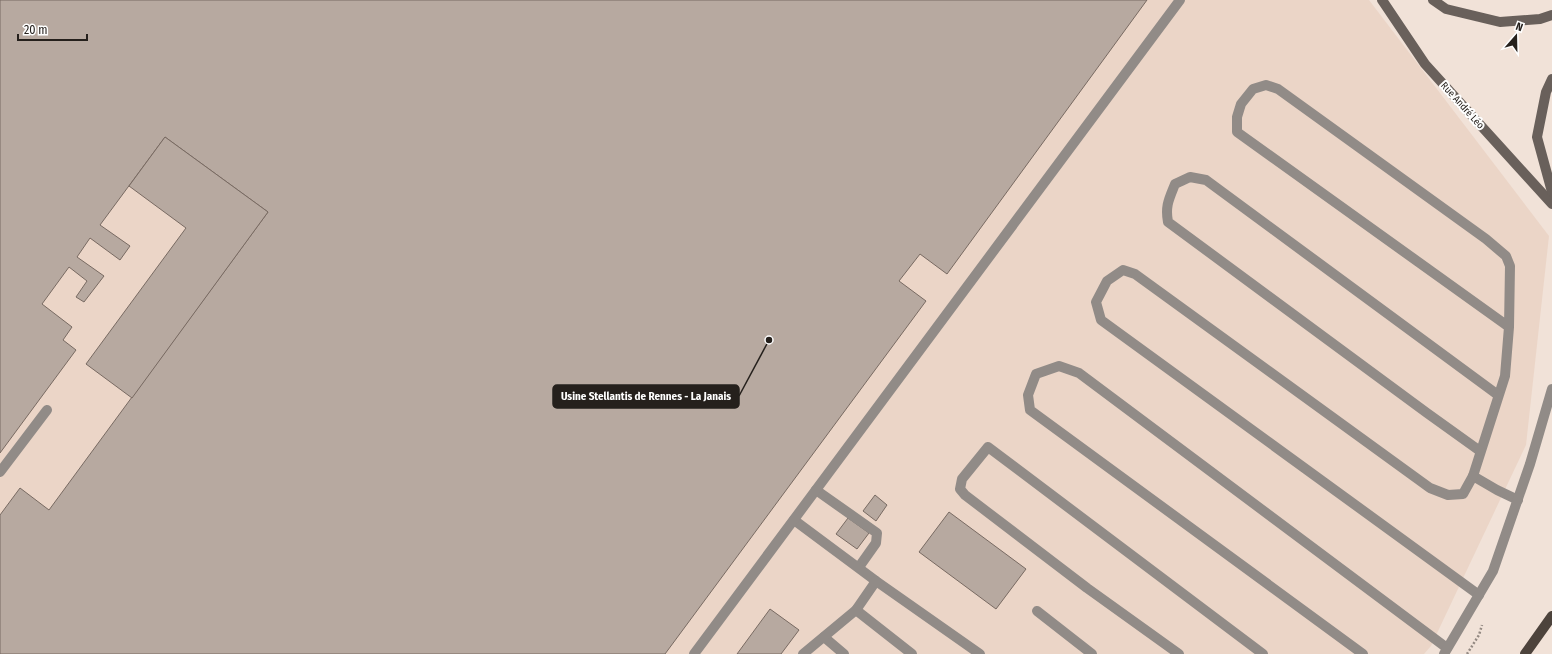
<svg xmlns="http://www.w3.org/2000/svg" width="1552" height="654" font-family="'Fira Sans Condensed',sans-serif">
	<rect width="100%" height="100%" fill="#f1e2d8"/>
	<polygon fill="#ebd5c7" points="0,0 1369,0 1549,236 1526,445 1431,646 1424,654 0,654"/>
	<g fill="#b7a9a0" stroke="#786a62">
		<polygon points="0,0 1147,0 947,274 920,254 899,281 926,301 665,654 0,654 0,515 20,488 49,510 268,212 165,137 100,225 130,246 120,260 90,238 77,257 104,276 84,302 76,297 87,281 69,267 42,304 72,327 63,340 76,350 0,453"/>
		<polygon points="165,137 268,212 132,398 86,364 186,228 129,186"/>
		<polygon points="875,495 887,505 876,521 863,511"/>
		<polygon points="949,512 1026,569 996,609 919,552"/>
		<polygon points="848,518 869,533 857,549 836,534"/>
		<polygon points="770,609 799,630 781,654 737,654"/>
	</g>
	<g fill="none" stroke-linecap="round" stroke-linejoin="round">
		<polyline stroke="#938982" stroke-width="2.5" stroke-dasharray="2 2" stroke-linecap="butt" points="1467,654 1479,635 1482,625"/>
		<g stroke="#918b87" stroke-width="10">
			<polyline points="1509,327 1237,132 1237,117 1241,104 1253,89 1266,85 1278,89 1486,239 1506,256 1510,266 1509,327 1505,376 1473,476 1497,490 1518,500"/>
			<path d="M1480 451 1427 413 1168 222C1165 206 1169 199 1175 184L1190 177 1206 180 1498 395"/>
			<polyline points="0,472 47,410"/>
			<polyline points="1473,476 1463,494 1448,495 1430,488 1135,274 1123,270 1107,281 1096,302 1101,320 1479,595"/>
			<polyline points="816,490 877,533 876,543 859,567"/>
			<polyline points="794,520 876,581 980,654"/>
			<polyline points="856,610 912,654"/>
			<polyline points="1037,611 1092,654"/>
			<polyline points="824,637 844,654"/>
			<polyline points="694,654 1180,0"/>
			<polyline points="803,654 856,610 876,581"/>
			<polyline points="1179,654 1087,588 965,495 960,489 962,479 988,447 1263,654"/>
			<polyline points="1363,654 1030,410 1028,395 1036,374 1059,366 1079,373 1447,648"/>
			<polyline points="1444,654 1493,571 1530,464 1552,389"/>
		</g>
		<g stroke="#69605b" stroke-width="10">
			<polyline points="1382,0 1425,64 1552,204"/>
			<polyline points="1433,0 1446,9 1500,22 1540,19 1552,15"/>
			<polyline points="1552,79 1546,92 1537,137 1552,192"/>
		</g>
		<polyline stroke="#4d433c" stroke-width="10" points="1525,654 1552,616"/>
	</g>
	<g text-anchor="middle" stroke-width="4" stroke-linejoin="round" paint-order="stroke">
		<g font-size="10" fill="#25201c" stroke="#fff">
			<text transform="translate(1463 105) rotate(48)" y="4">Rue André Léo</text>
		</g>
	</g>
	<path fill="none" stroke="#25201c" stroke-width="1.5" d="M769 340L739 396"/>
	<circle fill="#25201c" stroke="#fff" stroke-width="1.5" cx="769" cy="340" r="4"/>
	<rect fill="#25201c" stroke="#25201c" stroke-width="1.5" x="553" y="385" width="186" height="23" rx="4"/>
	<g font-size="11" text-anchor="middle" font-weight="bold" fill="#fff">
		<text x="646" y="400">Usine Stellantis de Rennes - La Janais</text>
	</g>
	<g transform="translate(1516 36) rotate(20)" stroke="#ffffff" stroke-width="3" paint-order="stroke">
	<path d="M0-3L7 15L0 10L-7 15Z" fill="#25201c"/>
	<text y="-6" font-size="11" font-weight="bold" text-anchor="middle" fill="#25201c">N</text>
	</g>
	<path d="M18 34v6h69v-6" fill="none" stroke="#25201c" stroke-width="2"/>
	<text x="24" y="34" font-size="12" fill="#25201c" stroke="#ffffff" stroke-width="3" paint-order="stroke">20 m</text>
</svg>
